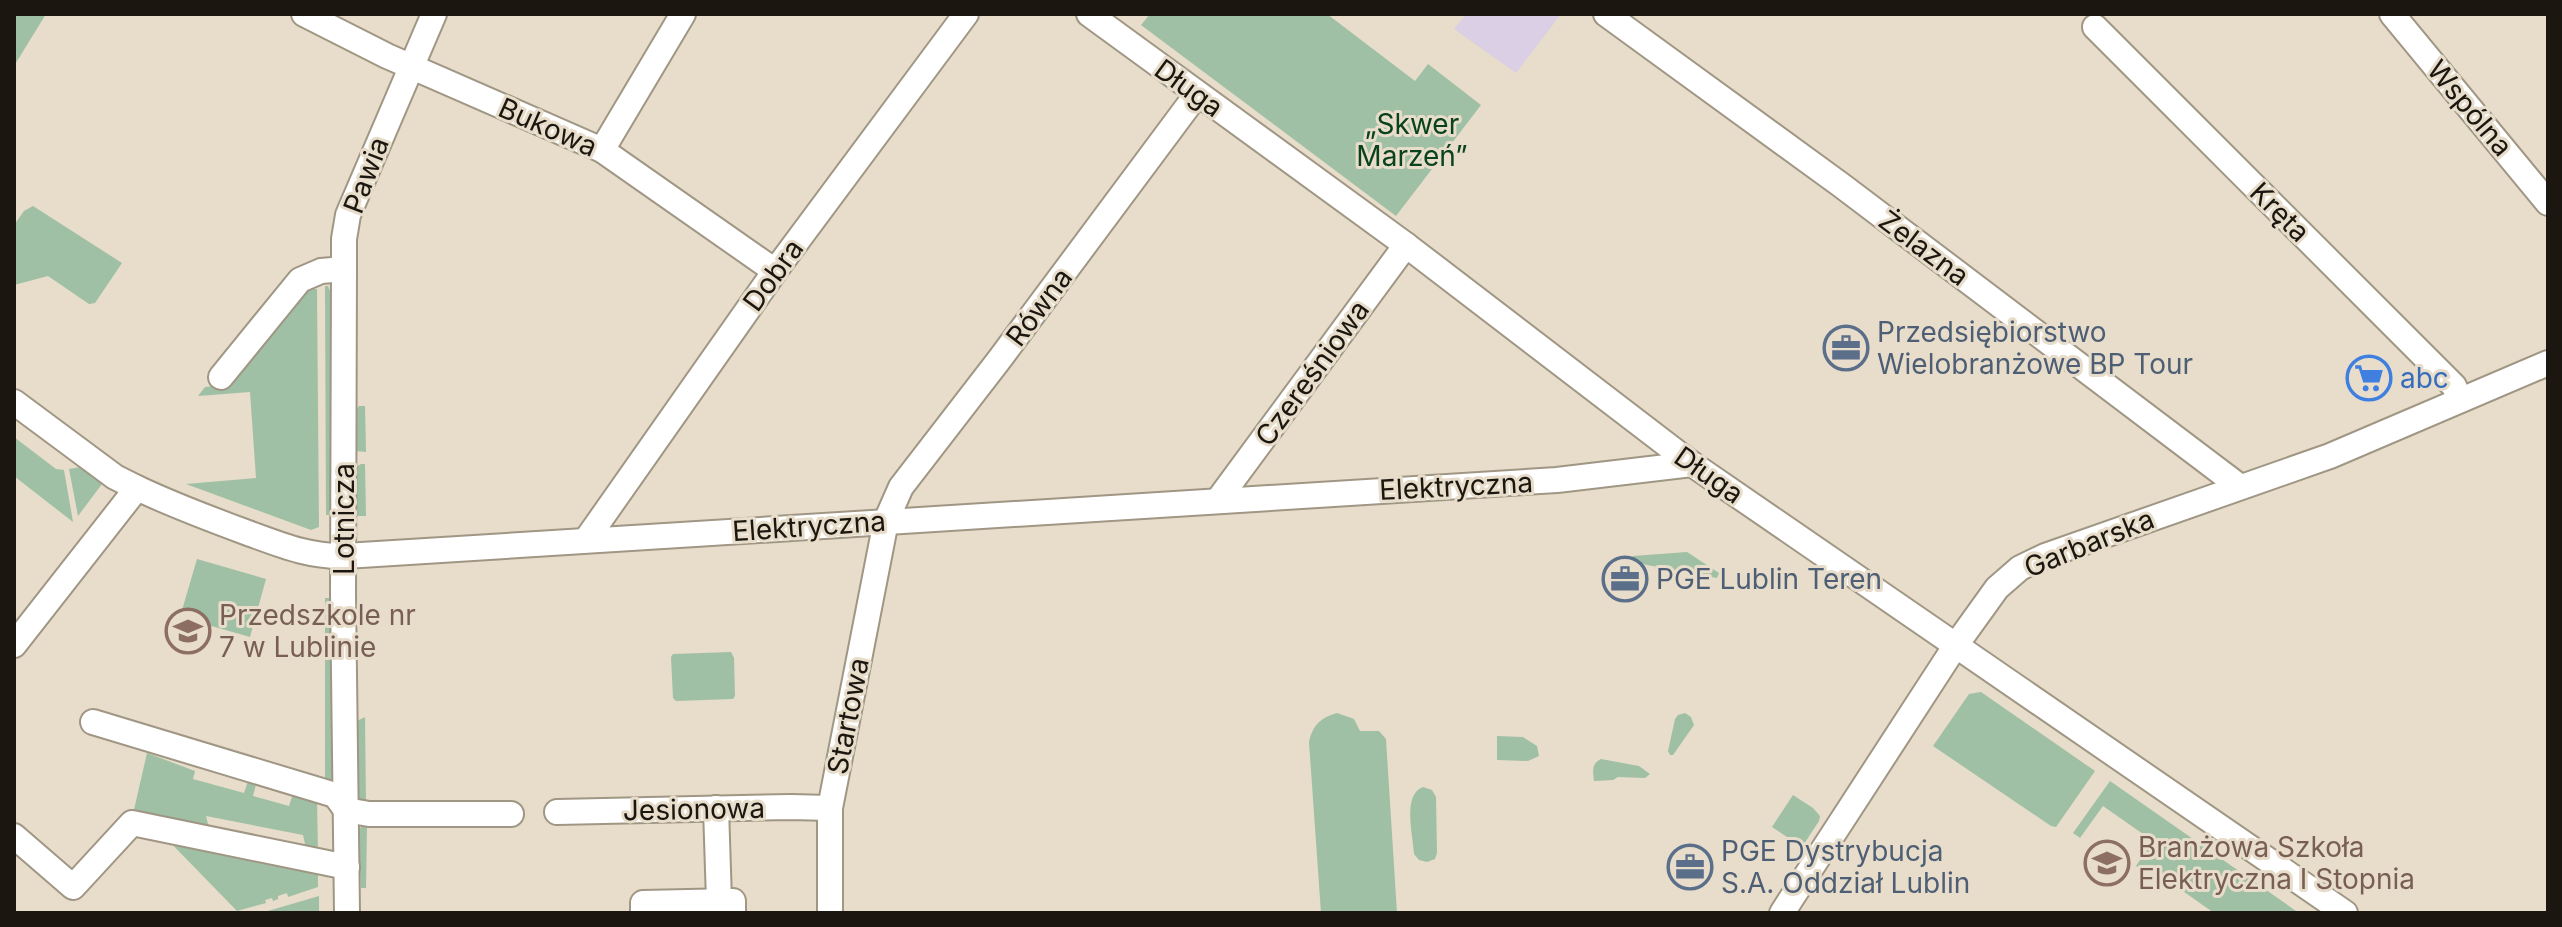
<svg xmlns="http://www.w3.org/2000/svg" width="2562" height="927" font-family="Inter,sans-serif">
	<rect width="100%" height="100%" fill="#e7ddca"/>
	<polygon fill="#dacfe4" points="1466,14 1561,14 1516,73 1454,29"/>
	<g fill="#9fc0a5">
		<polygon points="14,14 46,14 14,66"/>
		<polygon points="1150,14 1327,14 1415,81 1428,64 1481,105 1396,216 1141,25"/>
		<polygon points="33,206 122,263 95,303 89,304 48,276 14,285 14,225 24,211"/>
		<polygon points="325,286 328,286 331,294 334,515 326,515"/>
		<polygon points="308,289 317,289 319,527 311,530 186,484 256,478 250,392 198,396 205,387 232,384"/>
		<polygon points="359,406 365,406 366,452 357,451 356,411"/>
		<polygon points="14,437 56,469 64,470 73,522 14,476"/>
		<polygon points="361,464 365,464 366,516 356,516 356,467"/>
		<polygon points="86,466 105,480 78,516 69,469"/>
		<polygon points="1687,552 1719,573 1717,578 1631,562 1633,556"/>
		<polygon points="197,559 266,579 250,637 180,617"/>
		<polygon points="325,598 333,598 334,780 325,783"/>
		<polygon points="731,652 734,658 735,696 733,699 676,701 673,698 671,657 673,654"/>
		<polygon points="1981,692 2095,771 2056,827 2051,826 1933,746 1969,694"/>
		<path d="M1337 713 1354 719 1360 731H1379L1386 739 1397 913H1321L1309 742C1313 725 1320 718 1337 713Z"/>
		<polygon points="1685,713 1691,717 1694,725 1673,755 1670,755 1668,751 1675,719 1678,715"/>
		<polygon points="365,717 366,806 359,802 358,799 357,721"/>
		<polygon points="1497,736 1523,737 1537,746 1539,756 1528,761 1497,760"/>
		<polygon points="147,753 195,771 193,779 244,793 249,778 257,781 253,796 289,806 294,791 317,797 318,855 307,853 303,835 206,816 210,832 133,814"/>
		<path d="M1601 759 1639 766 1650 774 1645 778 1618 777 1613 780 1594 781C1593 771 1591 764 1601 759Z"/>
		<polygon points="2110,781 2299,913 2214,913 2146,865 2142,870 2136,866 2153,841 2103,806 2080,838 2073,833"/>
		<path d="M1423 787 1432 790 1436 797 1437 853 1435 859 1427 862 1419 860 1414 854C1413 834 1402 795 1423 787Z"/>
		<polygon points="1793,795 1813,808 1820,816 1819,821 1802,847 1772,827"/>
		<polygon points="367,825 366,888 361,888 358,831 361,827"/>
		<polygon points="162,834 318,871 318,887 288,897 287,893 278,896 278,899 273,901 272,898 265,900 266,903 237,911"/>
		<polygon points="319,896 319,913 261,913"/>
	</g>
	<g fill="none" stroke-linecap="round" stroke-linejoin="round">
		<g stroke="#a09684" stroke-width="28">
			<g id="minor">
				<polyline points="304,14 387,56 602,150 775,271"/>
				<polyline points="1089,14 1406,245 1692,464 2345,913"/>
				<polyline points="1606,14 1841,185 2239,486"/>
				<polyline points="2392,14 2548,203"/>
				<polyline points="2095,27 2454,386 2460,400"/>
				<polyline points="602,150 683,14"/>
				<polyline points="344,269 343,594 347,913"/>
				<polyline points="221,377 300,280 321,271 344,269 344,239 348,215 434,14"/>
				<polyline points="14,402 115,477 137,488"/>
				<polyline points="1218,500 1406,245"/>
				<polyline points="586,540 775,271 966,14"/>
				<path d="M14 645 137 488C173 505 210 519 248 533 281 545 309 557 345 556L1557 480 1692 464"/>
				<polyline points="93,722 335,795 346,810 369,814 511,814"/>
				<polyline points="716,808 719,901"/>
				<polyline points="557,812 791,807 830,808"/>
				<polyline points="14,836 73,887 132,823 347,867"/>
				<polyline points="643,913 643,903 733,901 733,913"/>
				<polyline points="830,913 830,808 886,521 901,487 999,360 1197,94"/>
				<polyline points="1782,913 1956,645 1997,588 2020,568 2045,556 2330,456 2548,363"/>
			</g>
		</g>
		<use href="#minor" stroke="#fff" stroke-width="24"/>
	</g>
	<defs>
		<g id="office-ring" transform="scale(2.3)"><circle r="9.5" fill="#e7ddca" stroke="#5c6f8a" stroke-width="1.5"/><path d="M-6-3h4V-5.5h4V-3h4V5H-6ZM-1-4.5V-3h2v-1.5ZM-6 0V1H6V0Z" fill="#5c6f8a"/></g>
		<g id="supermarket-ring" transform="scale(2.3)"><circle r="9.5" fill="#e7ddca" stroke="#3f7fe0" stroke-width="1.5"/><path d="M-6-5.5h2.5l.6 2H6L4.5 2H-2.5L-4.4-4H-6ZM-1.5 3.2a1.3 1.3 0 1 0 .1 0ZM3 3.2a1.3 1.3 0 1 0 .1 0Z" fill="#3f7fe0"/></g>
		<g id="school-ring" transform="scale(2.3)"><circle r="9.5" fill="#e7ddca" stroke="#8d6e63" stroke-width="1.5"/><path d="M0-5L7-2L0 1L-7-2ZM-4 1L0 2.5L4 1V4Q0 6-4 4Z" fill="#8d6e63"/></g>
	</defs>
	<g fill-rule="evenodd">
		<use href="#office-ring" x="1846" y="348"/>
		<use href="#supermarket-ring" x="2369" y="378"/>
		<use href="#office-ring" x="1625" y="579"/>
		<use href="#school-ring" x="188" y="631"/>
		<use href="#school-ring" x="2107" y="863"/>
		<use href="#office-ring" x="1690" y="867"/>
	</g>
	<g text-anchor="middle" stroke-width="6" stroke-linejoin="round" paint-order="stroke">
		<g font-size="28" fill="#1b1710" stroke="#e7ddca">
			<text transform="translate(1189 88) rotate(36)" y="10">Długa</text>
			<text transform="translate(2470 108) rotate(50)" y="10">Wspólna</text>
			<text transform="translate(548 127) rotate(24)" y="10">Bukowa</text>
			<text transform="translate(366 175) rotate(-69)" y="10">Pawia</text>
			<text transform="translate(2280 212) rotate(45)" y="10">Kręta</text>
			<text transform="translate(1924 248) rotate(37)" y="10">Żelazna</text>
			<text transform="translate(773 275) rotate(-54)" y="10">Dobra</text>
			<text transform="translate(1039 307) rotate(-53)" y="10">Równa</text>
			<text transform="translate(1312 373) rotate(-54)" y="10">Czereśniowa</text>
			<text transform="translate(1709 475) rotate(35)" y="10">Długa</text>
			<text transform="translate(1456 486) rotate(-3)" y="10">Elektryczna</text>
			<text transform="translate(344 519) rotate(-90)" y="10">Lotnicza</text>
			<text transform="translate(809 526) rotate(-4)" y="10">Elektryczna</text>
			<text transform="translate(2089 543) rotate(-22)" y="10">Garbarska</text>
			<text transform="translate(848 716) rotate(-79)" y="10">Startowa</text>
			<text transform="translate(694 809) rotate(-1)" y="10">Jesionowa</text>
		</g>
		<g font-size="28" fill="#09431d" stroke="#e7ddca">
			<text x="1412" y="134">„Skwer<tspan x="1412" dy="32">Marzeń”</tspan></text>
		</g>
		<g font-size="28" fill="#4e5e75" stroke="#e7ddca" text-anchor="start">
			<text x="1877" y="342">Przedsiębiorstwo<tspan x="1877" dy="32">Wielobranżowe BP Tour</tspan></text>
			<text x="1656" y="589">PGE Lublin Teren</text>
			<text x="1721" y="861">PGE Dystrybucja<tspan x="1721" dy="32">S.A. Oddział Lublin</tspan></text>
		</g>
		<g font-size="28" fill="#366cbe" stroke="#e7ddca" text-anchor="start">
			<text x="2400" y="388">abc</text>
		</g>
		<g font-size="28" fill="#785e54" stroke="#e7ddca" text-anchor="start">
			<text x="219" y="625">Przedszkole nr<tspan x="219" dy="32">7 w Lublinie</tspan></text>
			<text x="2138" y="857">Branżowa Szkoła<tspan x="2138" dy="32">Elektryczna I Stopnia</tspan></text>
		</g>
	</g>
	<rect width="2562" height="927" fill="none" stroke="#1b1710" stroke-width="32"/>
</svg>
